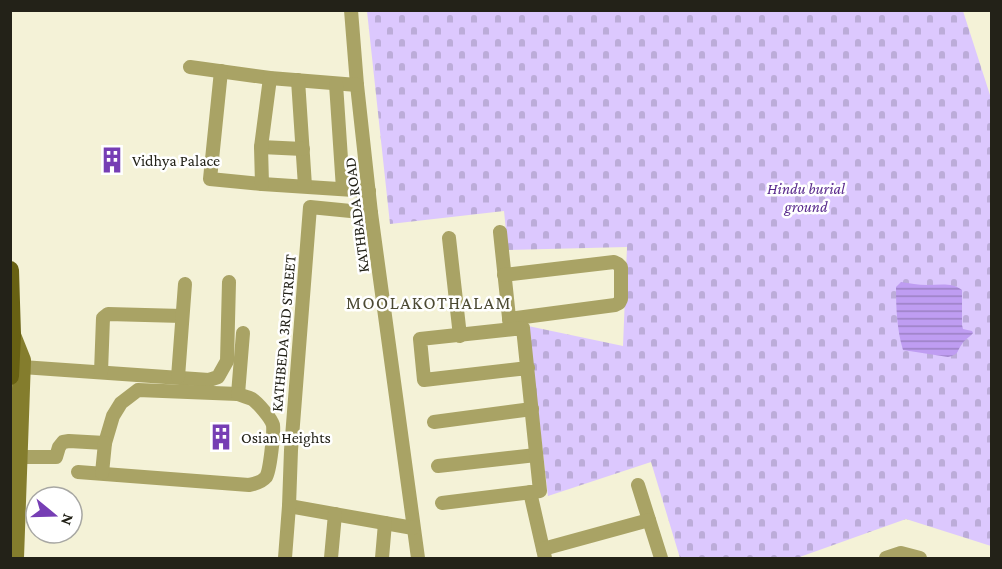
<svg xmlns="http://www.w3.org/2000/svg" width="1002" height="569" font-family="'Crimson Pro',serif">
	<defs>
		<pattern id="cemetery-stones" width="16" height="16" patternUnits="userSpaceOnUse" patternTransform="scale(1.5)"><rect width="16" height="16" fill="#dcc8fe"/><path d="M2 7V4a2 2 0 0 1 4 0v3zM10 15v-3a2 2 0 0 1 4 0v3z" fill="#bcacd9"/></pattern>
		<pattern id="water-rules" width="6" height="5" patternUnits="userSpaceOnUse" patternTransform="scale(1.5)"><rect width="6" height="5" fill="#bf9df2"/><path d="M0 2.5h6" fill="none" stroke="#9b80c3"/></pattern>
	</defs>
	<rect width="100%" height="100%" fill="#f4f2d7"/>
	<polygon fill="url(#cemetery-stones)" points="367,11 963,11 990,95 991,117 991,546 906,519 797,558 680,558 651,462 548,496 528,326 623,346 627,247 508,250 504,211 390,224"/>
	<path fill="url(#water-rules)" d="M901 282C910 283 918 285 927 285 939 285 952 282 962 290V325L963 329 972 331 973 333C970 337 965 339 962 344 956 352 960 354 948 357L903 350C897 330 896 308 896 287Z"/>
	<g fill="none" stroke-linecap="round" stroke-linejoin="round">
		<g stroke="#a9a365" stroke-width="14">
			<polyline points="351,10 357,85 371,213 418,558"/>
			<polyline points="190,67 270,78 357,85"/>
			<polyline points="221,71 210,179 262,184 369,191"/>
			<polyline points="298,80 305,186"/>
			<polyline points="336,84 343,189"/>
			<polyline points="261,147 303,149"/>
			<polyline points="262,184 261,147 270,78"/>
			<polyline points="500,232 510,327"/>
			<polyline points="449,238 460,336"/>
			<polyline points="504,275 614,262 618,264 621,267 621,299 619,303 615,305 509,319"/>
			<polyline points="22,367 209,380 218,377 227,361 229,282"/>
			<polyline points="101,372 103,318 108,314 182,316"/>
			<polyline points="178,377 185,284"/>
			<polyline points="434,422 532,409"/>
			<polyline points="19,457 56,457 59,447 63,442 69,441 105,443 113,416 121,403 138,390 238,394 243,333"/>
			<polyline points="438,466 536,455"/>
			<path d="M78 472 249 485C255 484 262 482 266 477 270 471 274 433 273 425 271 418 258 403 252 399 248 397 242 396 238 394"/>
			<polyline points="102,473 105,443"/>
			<polyline points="638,485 661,558"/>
			<polyline points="530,492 545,558"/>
			<polyline points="442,503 540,491 523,328 420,339 424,380 528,368"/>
			<polyline points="289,506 413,528"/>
			<polyline points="543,549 649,520"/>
			<polyline points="285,558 289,506 291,450 310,207 371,213"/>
			<polyline points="331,558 335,514"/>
			<polyline points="382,558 385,523"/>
			<polyline points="886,558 901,553 920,558"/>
		</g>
		<polyline stroke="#847d2d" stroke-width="18" points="12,335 22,360 15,558"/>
		<polyline stroke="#686113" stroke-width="18" points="10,270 12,335 10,376"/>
	</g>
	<defs>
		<g id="building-bare" transform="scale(2.07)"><path d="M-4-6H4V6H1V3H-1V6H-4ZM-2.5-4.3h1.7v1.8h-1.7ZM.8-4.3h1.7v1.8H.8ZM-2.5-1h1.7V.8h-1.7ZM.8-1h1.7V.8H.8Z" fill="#763eb4" stroke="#fff" stroke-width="2.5" paint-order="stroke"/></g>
	</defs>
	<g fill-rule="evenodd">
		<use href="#building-bare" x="112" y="160"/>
		<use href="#building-bare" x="221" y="437"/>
	</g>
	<g text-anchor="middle" stroke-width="5" stroke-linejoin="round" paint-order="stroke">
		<g font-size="16" fill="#232218" stroke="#fff" text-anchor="start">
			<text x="132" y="166">Vidhya Palace</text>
			<text x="241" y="443">Osian Heights</text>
		</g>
		<g font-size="16" font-style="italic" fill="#5a2b8d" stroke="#fff">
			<text x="806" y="194">Hindu burial<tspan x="806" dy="18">ground</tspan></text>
		</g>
		<g font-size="16" fill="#232218" stroke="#fff">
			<text transform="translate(356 215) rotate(-97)" y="6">KATHBADA ROAD</text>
			<text transform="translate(283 333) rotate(-85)" y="6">KATHBEDA 3RD STREET</text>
		</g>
		<g font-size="18" letter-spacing="1.5" fill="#4c4a33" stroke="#fff">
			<text x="429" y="309">MOOLAKOTHALAM</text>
		</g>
	</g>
	<rect width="1002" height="569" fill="none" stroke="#232218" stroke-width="24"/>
	<g transform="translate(54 515) rotate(109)"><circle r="28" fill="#ffffff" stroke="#a7a7a3" stroke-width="1.5"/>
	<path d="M0-4.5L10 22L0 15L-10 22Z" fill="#763eb4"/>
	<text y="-9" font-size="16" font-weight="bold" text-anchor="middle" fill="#232218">N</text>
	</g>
</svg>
